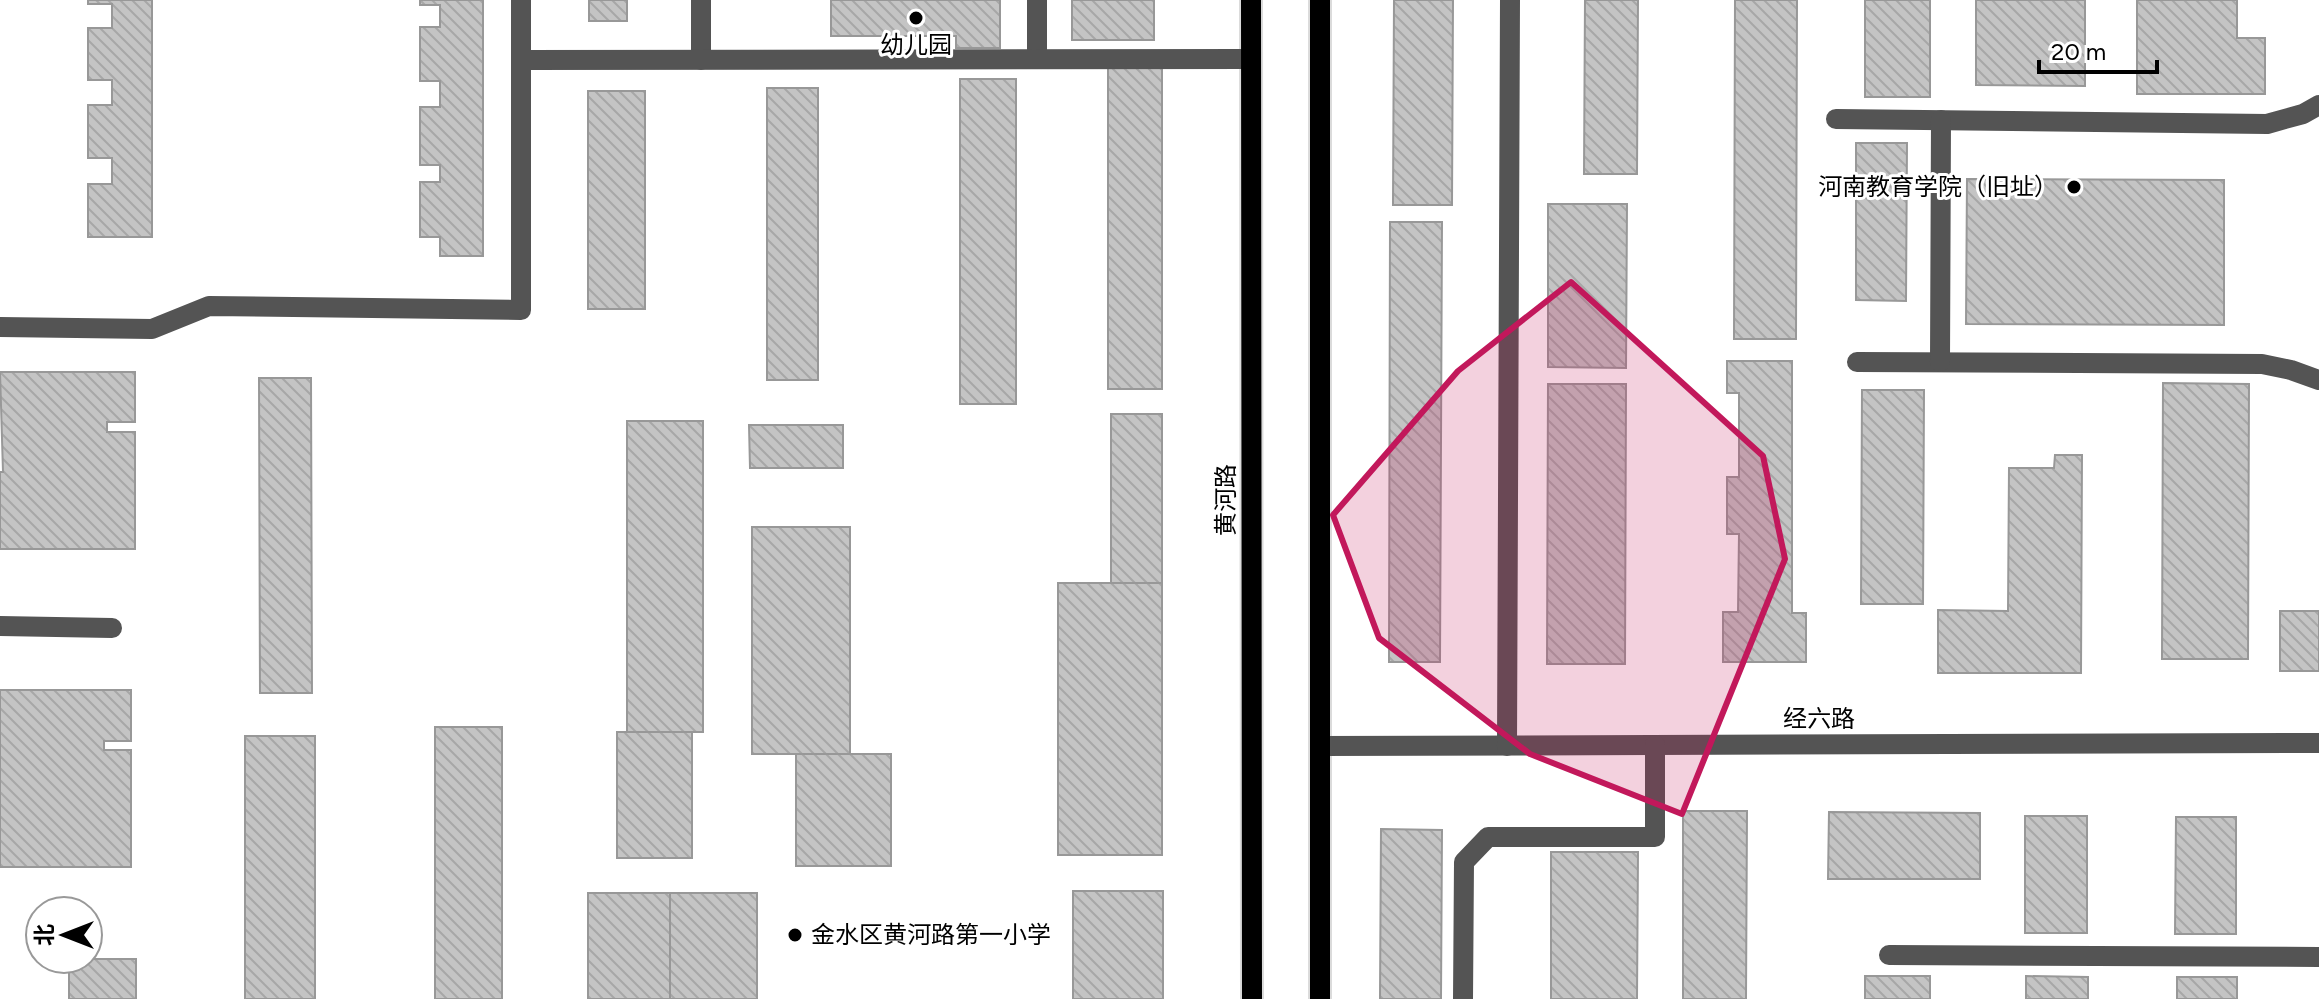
<svg xmlns="http://www.w3.org/2000/svg" width="2319" height="999" font-family="Figtree,'Noto Sans SC',sans-serif">
	<defs>
		<pattern id="building-back-hatch" width="6" height="6" patternUnits="userSpaceOnUse" patternTransform="scale(2)"><rect width="6" height="6" fill="#c4c4c4"/><path d="M-1 5l2 2M0 0l6 6M5-1l2 2" fill="none" stroke="#a7a7a7"/></pattern>
	</defs>
	<rect width="100%" height="100%" fill="#fff"/>
	<g fill="url(#building-back-hatch)" stroke="#989898" stroke-width="2">
		<polygon points="88,0 152,0 152,237 88,237 88,184 112,184 112,158 88,158 88,105 112,105 112,80 88,80 88,28 112,28 112,4 88,4"/>
		<polygon points="420,0 483,0 483,256 440,256 440,237 420,237 420,182 440,182 440,165 420,165 420,107 440,107 440,81 420,81 420,27 440,27 440,5 420,5"/>
		<rect x="589" y="0" width="38" height="21"/>
		<polygon points="831,0 1000,0 1000,48 956,48 956,36 831,36"/>
		<rect x="1072" y="0" width="82" height="40"/>
		<polygon points="1394,0 1453,0 1452,205 1393,205"/>
		<polygon points="1585,0 1638,0 1637,174 1584,174"/>
		<polygon points="1735,0 1797,0 1796,339 1734,339"/>
		<rect x="1865" y="0" width="65" height="97"/>
		<polygon points="1976,0 2085,0 2085,86 1976,85"/>
		<polygon points="2137,0 2237,0 2237,38 2265,38 2265,94 2137,94"/>
		<rect x="1108" y="68" width="54" height="321"/>
		<rect x="960" y="79" width="56" height="325"/>
		<rect x="767" y="88" width="51" height="292"/>
		<rect x="588" y="91" width="57" height="218"/>
		<polygon points="1856,143 1907,143 1906,301 1856,300"/>
		<polygon points="1967,179 2224,180 2224,325 1966,324"/>
		<polygon points="1548,204 1627,204 1626,368 1548,367"/>
		<polygon points="1390,222 1442,222 1440,662 1389,662"/>
		<polygon points="1727,361 1792,361 1792,613 1806,613 1806,662 1723,662 1723,612 1738,612 1739,534 1727,534 1727,477 1739,477 1739,393 1727,393"/>
		<polygon points="0,372 135,372 135,422 107,422 107,432 135,432 135,549 0,549 0,472 3,472"/>
		<polygon points="259,378 311,378 312,693 260,693"/>
		<polygon points="2163,383 2249,384 2248,659 2162,659"/>
		<polygon points="1548,384 1626,384 1625,664 1547,664"/>
		<polygon points="1862,390 1924,390 1923,604 1861,604"/>
		<rect x="1111" y="414" width="51" height="169"/>
		<rect x="627" y="421" width="76" height="311"/>
		<polygon points="749,425 843,425 843,468 750,468"/>
		<polygon points="2055,455 2082,455 2081,673 1938,673 1938,610 2008,611 2009,468 2054,468"/>
		<rect x="752" y="527" width="98" height="227"/>
		<rect x="1058" y="583" width="104" height="272"/>
		<rect x="2280" y="611" width="39" height="60"/>
		<polygon points="0,690 131,690 131,741 104,741 104,750 131,750 131,867 0,867"/>
		<rect x="435" y="727" width="67" height="272"/>
		<rect x="617" y="732" width="75" height="126"/>
		<rect x="245" y="736" width="70" height="263"/>
		<rect x="796" y="754" width="95" height="112"/>
		<polygon points="1683,811 1747,811 1746,999 1683,999"/>
		<polygon points="1829,812 1980,813 1980,879 1828,879"/>
		<rect x="2025" y="816" width="62" height="117"/>
		<polygon points="2176,817 2236,817 2236,934 2175,934"/>
		<polygon points="1381,829 1442,830 1441,999 1380,999"/>
		<polygon points="1551,852 1638,852 1637,999 1551,999"/>
		<rect x="1073" y="891" width="90" height="108"/>
		<rect x="588" y="893" width="82" height="106"/>
		<rect x="670" y="893" width="87" height="106"/>
		<rect x="69" y="959" width="67" height="40"/>
		<rect x="1865" y="976" width="65" height="23"/>
		<polygon points="2026,976 2088,977 2088,999 2026,999"/>
		<rect x="2177" y="977" width="60" height="22"/>
	</g>
	<g fill="none" stroke-linecap="round" stroke-linejoin="round">
		<g stroke="#dbdbdb" stroke-width="24">
			<g id="major">
				<polyline points="1251,0 1252,999"/>
				<polyline points="1320,0 1320,999"/>
			</g>
		</g>
		<g stroke="#545454" stroke-width="20">
			<polyline points="701,0 701,60"/>
			<polyline points="1037,0 1037,59"/>
			<polyline points="521,60 1251,59"/>
			<polyline points="1836,119 2267,124 2303,114 2319,105"/>
			<polyline points="0,327 152,329 209,306 521,310 521,0"/>
			<polyline points="1857,362 2262,364 2291,370 2319,380"/>
			<polyline points="1940,362 1941,120"/>
			<polyline points="0,626 112,628"/>
			<polyline points="1320,746 2319,743"/>
			<polyline points="1507,746 1510,0"/>
			<polyline points="1889,955 2319,957"/>
			<polyline points="1463,999 1464,862 1488,837 1655,837 1655,745"/>
		</g>
		<use href="#major" stroke="#000" stroke-width="20"/>
	</g>
	<path fill="#c2185b" fill-opacity="0.2" stroke="#c2185b" stroke-width="6" stroke-linejoin="round" d="M1571 282 1763 456 1785 559 1682 814 1530 754 1379 638 1333 515 1458 371Z"/>
	<g fill="#000" stroke="#fff" stroke-width="3">
		<circle cx="916" cy="18" r="8"/>
		<circle cx="2074" cy="187" r="8"/>
		<circle cx="795" cy="935" r="8"/>
	</g>
	<g text-anchor="middle" stroke-width="6" stroke-linejoin="round" paint-order="stroke">
		<g font-size="24" fill="#000" stroke="#fff">
			<text x="916" y="53">幼儿园</text>
			<text x="2058" y="195" text-anchor="end">河南教育学院（旧址）</text>
			<text x="811" y="943" text-anchor="start">金水区黄河路第一小学</text>
		</g>
		<g font-size="24" fill="#000" stroke="#fff">
			<text transform="translate(1226 500) rotate(-90)" y="8">黄河路</text>
			<text x="1819" y="727">经六路</text>
		</g>
	</g>
	<g transform="translate(64 935) rotate(270)"><circle r="38" fill="#ffffff" stroke="#999999" stroke-width="2"/>
	<path d="M0-6L14 30L0 20L-14 30Z" fill="#000000"/>
	<text y="-12" font-size="22" font-weight="bold" text-anchor="middle" fill="#000000">北</text>
	</g>
	<path d="M2039 60v12h118v-12" fill="none" stroke="#000000" stroke-width="4"/>
	<text x="2051" y="60" font-size="24" fill="#000000" stroke="#ffffff" stroke-width="6" paint-order="stroke">20 m</text>
</svg>
